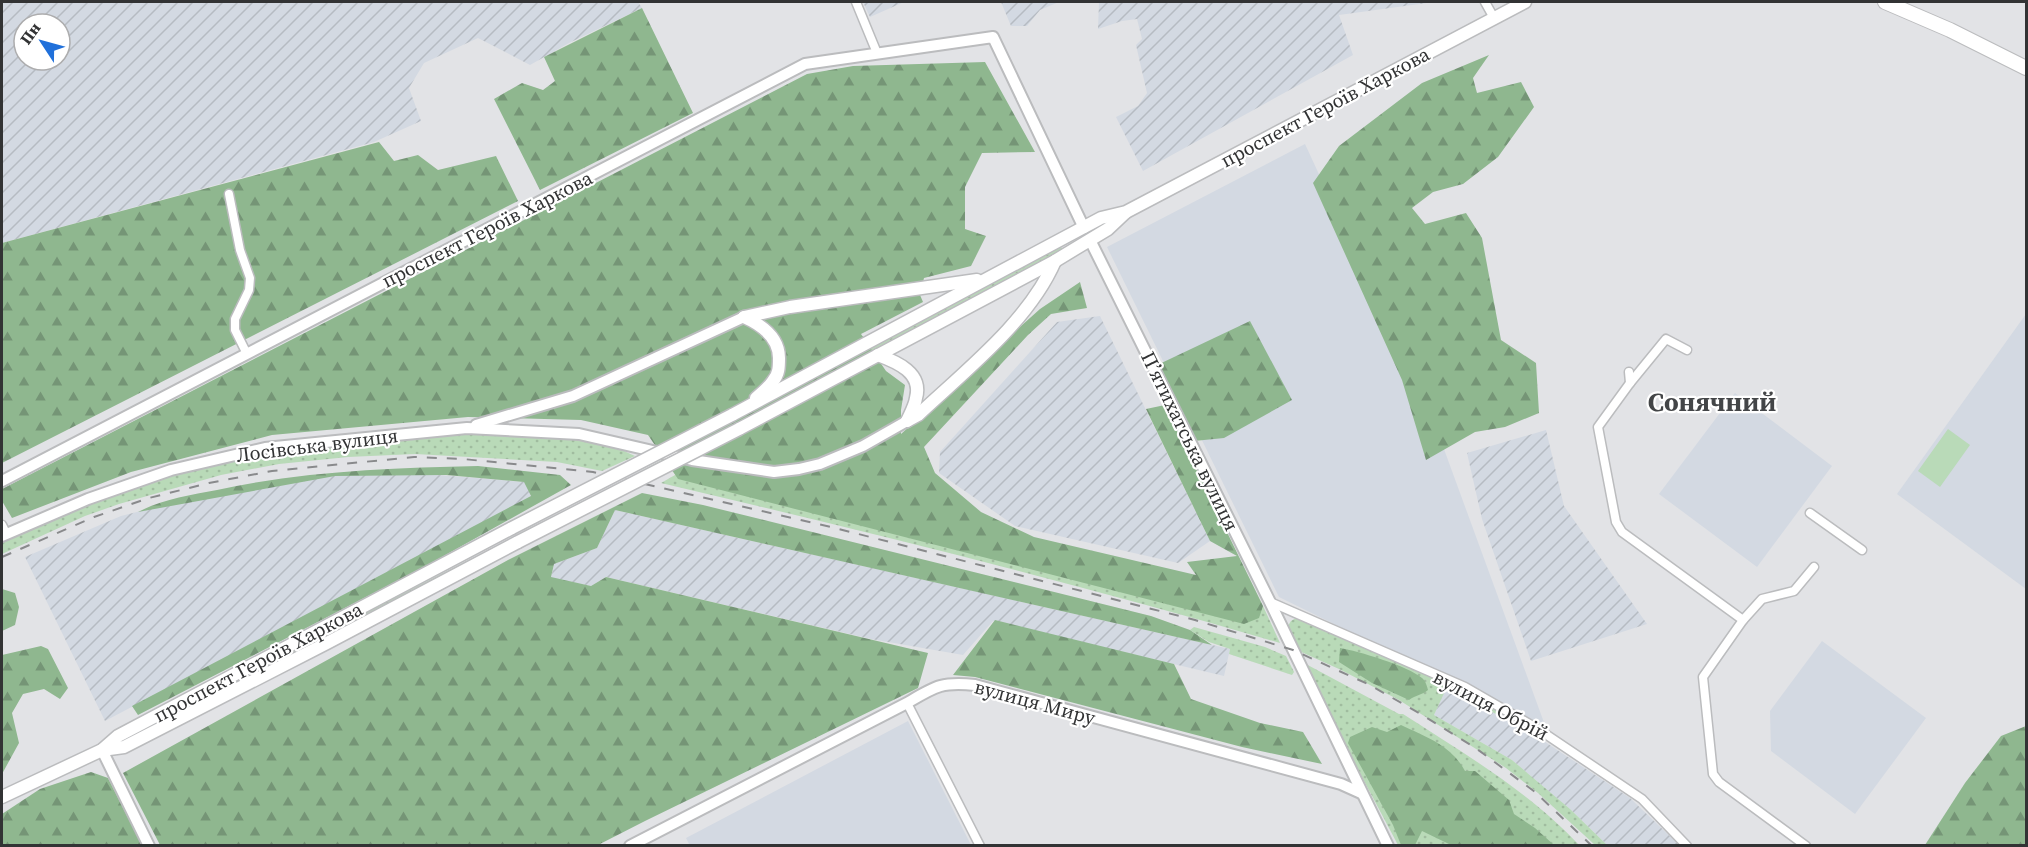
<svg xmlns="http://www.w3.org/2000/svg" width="2028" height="847" font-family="'Source Serif 4',serif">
	<defs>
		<pattern id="industrial-furrows" width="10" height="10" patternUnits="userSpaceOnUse" patternTransform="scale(1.5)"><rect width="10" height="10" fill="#d3d9e2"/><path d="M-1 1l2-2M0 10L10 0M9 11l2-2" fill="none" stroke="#b6bbc2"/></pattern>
		<pattern id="grass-dots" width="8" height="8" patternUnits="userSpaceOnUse" patternTransform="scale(1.5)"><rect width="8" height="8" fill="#b9dab8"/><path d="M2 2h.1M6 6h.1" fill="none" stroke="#a0bc9f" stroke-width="1.8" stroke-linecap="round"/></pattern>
		<pattern id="forest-firs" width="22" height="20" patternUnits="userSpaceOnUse" patternTransform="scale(1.5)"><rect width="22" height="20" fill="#8fb78f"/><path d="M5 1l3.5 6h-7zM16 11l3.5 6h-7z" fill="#759576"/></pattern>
	</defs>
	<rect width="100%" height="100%" fill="#e2e3e6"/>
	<g fill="#d3d9e2">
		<polygon points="1305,144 1437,430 1546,728 1279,597 1107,247"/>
		<polygon points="2026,314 2026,589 1897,494"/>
		<polygon points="1735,393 1832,466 1757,567 1659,494"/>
		<polygon points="1822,641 1926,718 1855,814 1771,751 1770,711"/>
		<polygon points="908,721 971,845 690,846 686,838"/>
	</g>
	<g fill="url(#industrial-furrows)" fill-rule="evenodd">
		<path d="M2 2H638L642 8 569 43 530 65 478 38 424 63 409 88 421 121 374 142 2 243ZM24 24H60V60H24Z"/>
		<polygon points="863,2 904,2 870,17"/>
		<polygon points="1001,2 1059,2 1040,10 1027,26 1011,26"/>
		<polygon points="1099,2 1434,2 1339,15 1353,55 1143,171 1116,117 1138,106 1147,93 1136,45 1142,39 1137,19 1122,21 1098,29"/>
		<polygon points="1100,316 1210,541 1178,563 1015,526 939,473 940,452 1057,322"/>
		<polygon points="1546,430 1564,506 1647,624 1531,661 1482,519 1467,453"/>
		<polygon points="376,470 525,482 531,497 105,721 25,557 121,516 212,493"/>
		<polygon points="615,510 1230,649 1224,676 993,621 963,655 871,639 606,577 591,586 551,578 554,564 597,548"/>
		<polygon points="1446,688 1527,730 1630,798 1679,845 1607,845 1572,811 1512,760 1434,715"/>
	</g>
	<g fill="url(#grass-dots)">
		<polygon points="1061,247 1063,250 607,492 125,741 124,738 255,669 606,490"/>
		<polygon points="442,432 575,436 613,446 635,456 602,471 557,462 415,454 348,457 279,464 221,475 119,504 85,516 2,554 2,539 186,467 244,455"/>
		<path d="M675 475 790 497 1263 606 1280 643C1076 583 869 532 661 483Z"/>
		<polygon points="1296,618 1305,620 1410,666 1500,711 1496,714 1446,689 1434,715 1512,760 1570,809 1607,845 1595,845 1538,793 1506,768 1399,700 1339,669 1299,651 1286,629 1291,621"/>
		<polygon points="1194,627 1265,647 1286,656 1294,672 1292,675 1229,654 1230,649 1209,642 1190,630"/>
		<path d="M1304 663 1399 714H1403C1462 752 1531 793 1579 845H1398L1319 696Z"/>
	</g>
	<g fill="url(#forest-firs)">
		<polygon points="642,8 693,113 540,190 494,99 522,83 543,90 555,81 544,57"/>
		<polygon points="1489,55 1473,78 1477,93 1521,82 1534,107 1498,157 1463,184 1433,192 1412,208 1425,224 1466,213 1482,238 1501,340 1536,363 1539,413 1505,427 1475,432 1426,460 1402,380 1313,183 1339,146 1422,83"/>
		<polygon points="985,62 1035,152 982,153 965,187 965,229 986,236 971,266 924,278 920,295 923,302 861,334 886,371 905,385 901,410 901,434 1040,309 1080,282 1087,308 1051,314 1028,335 924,447 935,473 981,512 1034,537 1196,575 1187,562 1237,556 1210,541 1146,409 1165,405 1263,606 1259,618 1244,624 678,479 648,435 581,420 468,417 272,435 131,472 12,518 2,501 2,489 807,74 853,66"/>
		<polygon points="379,142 394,161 418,155 438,170 496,156 518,201 2,463 2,243"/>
		<polygon points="1250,321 1292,400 1224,438 1194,441 1153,367"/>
		<path d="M478 466 560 475 571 485 424 567 138 715 132 706 531 496 524 482 446 475 335 476 138 512C163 499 190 495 217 490 304 471 390 468 478 466Z"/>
		<polygon points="642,493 703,505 1151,616 1190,630 1212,645 615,510 597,548 554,564 551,577 591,586 606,577 928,653 918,688 645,821 598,845 160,845 123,773 508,560"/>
		<polygon points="2,589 15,593 19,607 15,625 2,631"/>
		<polygon points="995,620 1174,664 1191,699 1260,723 1303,732 1322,764 1242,747 975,677 953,675"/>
		<polygon points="41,646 48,649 68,688 60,699 44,689 23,694 12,713 19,743 2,774 2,655"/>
		<path d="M1340 648C1358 651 1408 666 1422 678 1425 680 1427 686 1428 690 1422 695 1416 695 1409 700L1372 683 1339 662Z"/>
		<path d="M1401 725C1426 737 1451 745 1465 771H1475L1509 800 1514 814 1535 828 1554 845H1451L1422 831 1415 845H1401L1393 825 1348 743 1350 737 1372 727 1387 732Z"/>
		<polygon points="2026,726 2026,845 1925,845 1965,783 2001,736"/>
		<polygon points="91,772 108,778 142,845 2,845 2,814 40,789"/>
	</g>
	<polygon fill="#b9dab8" points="1948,429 1970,445 1940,487 1918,471"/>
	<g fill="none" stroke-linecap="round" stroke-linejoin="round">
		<g stroke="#bbbcbe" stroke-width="11">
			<g id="minor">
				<polyline points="856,2 877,53"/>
				<polyline points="1485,2 1494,18"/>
				<polyline points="229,194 240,250 250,278 249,290 235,319 235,330 247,354"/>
				<polyline points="1629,372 1630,383 1598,427 1616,522 1622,532 1743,620 1703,677 1713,774 1719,782 1806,846"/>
				<polyline points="1630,383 1666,339 1687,350"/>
				<polyline points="1810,513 1862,550"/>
				<polyline points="2,525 6,533"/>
				<polyline points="1270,602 1465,687 1538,729 1642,799 1687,846"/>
				<polyline points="1743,620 1762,599 1794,591 1814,567"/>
				<polyline points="907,703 980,846"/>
			</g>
		</g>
		<g stroke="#bbbcbe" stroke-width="14">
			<g id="tertiary">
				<polyline points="1090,240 1270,602 1388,846"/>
				<polyline points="2,481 805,64 993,37 1084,228"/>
				<polyline points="102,750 149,846"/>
				<path d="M630 846 907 703C934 687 942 681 975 685L1341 784 1361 793"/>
			</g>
		</g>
		<g stroke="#bbbcbe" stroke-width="14">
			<g id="secondary">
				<polyline points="476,425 573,396 744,317"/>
				<polyline points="2,536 88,499 171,470 265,448 467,428 579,434 692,460 774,472 799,469 820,464 863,446 907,421"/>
			</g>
		</g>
		<g stroke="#bbbcbe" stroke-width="15">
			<g id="primary">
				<polyline points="744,317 790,307 977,280"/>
				<path d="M744 317C762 325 779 337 779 358 779 367 779 374 773 381 769 387 762 393 756 398"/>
				<path d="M878 355C897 362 923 373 916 398 915 406 910 414 907 421"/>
				<polyline points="732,415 1101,218 1126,212 1525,2"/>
				<path d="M907 421 918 415C966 370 1029 321 1055 261"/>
				<polyline points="739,429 1055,261 1108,229 1125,213"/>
				<polyline points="102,750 124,747 327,643 518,542"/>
				<polyline points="2,797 102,750 118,736 512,528"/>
			</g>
		</g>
		<g stroke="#bbbcbe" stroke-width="16">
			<polyline id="trunk" points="1885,2 1950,30 2026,68"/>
		</g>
		<use href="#minor" stroke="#fff" stroke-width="8"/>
		<use href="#tertiary" stroke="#fff" stroke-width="10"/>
		<use href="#secondary" stroke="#fff" stroke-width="10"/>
		<use href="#primary" stroke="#fff" stroke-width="12"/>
		<use href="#trunk" stroke="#fff" stroke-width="14"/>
		<polyline stroke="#898a8c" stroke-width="2" stroke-dasharray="10 10" stroke-linecap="butt" points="2,557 94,517 149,498 209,483 272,471 414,457 463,459 593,472 831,527 1195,620 1293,650 1370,685 1424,716 1477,749 1535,792 1592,846"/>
		<g stroke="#bbbcbe" stroke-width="15" stroke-linecap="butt">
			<g id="primary-bridge">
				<polyline points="512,528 732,415"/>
				<polyline points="518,542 739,429"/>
			</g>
		</g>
		<use href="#primary-bridge" stroke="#fff" stroke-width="12"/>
	</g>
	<g text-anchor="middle" stroke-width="4.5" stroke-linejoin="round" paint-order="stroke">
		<g font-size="20" fill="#323334" stroke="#fff">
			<text transform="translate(1325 107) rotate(-28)" y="7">проспект Героїв Харкова</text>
			<text transform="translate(487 229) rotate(-27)" y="7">проспект Героїв Харкова</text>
			<text transform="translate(1190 441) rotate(64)" y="7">П’ятихатська вулиця</text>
			<text transform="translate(317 445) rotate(-7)" y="7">Лосівська вулиця</text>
			<text transform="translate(258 662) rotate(-28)" y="7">проспект Героїв Харкова</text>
			<text transform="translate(1035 702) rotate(15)" y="7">вулиця Миру</text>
			<text transform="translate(1491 705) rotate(28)" y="7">вулиця Обрій</text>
		</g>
		<g font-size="26" font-weight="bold" fill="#434547" stroke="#fff">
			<text x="1712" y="411">Сонячний</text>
		</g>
	</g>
	<rect width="2028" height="847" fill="none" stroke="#323334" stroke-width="6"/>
	<g transform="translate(42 42) rotate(306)"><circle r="28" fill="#ffffff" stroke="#adadae" stroke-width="1.5"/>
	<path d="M0-4.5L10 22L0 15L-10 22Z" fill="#2070da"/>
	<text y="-9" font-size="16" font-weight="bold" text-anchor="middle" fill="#323334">Пн</text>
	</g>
</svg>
